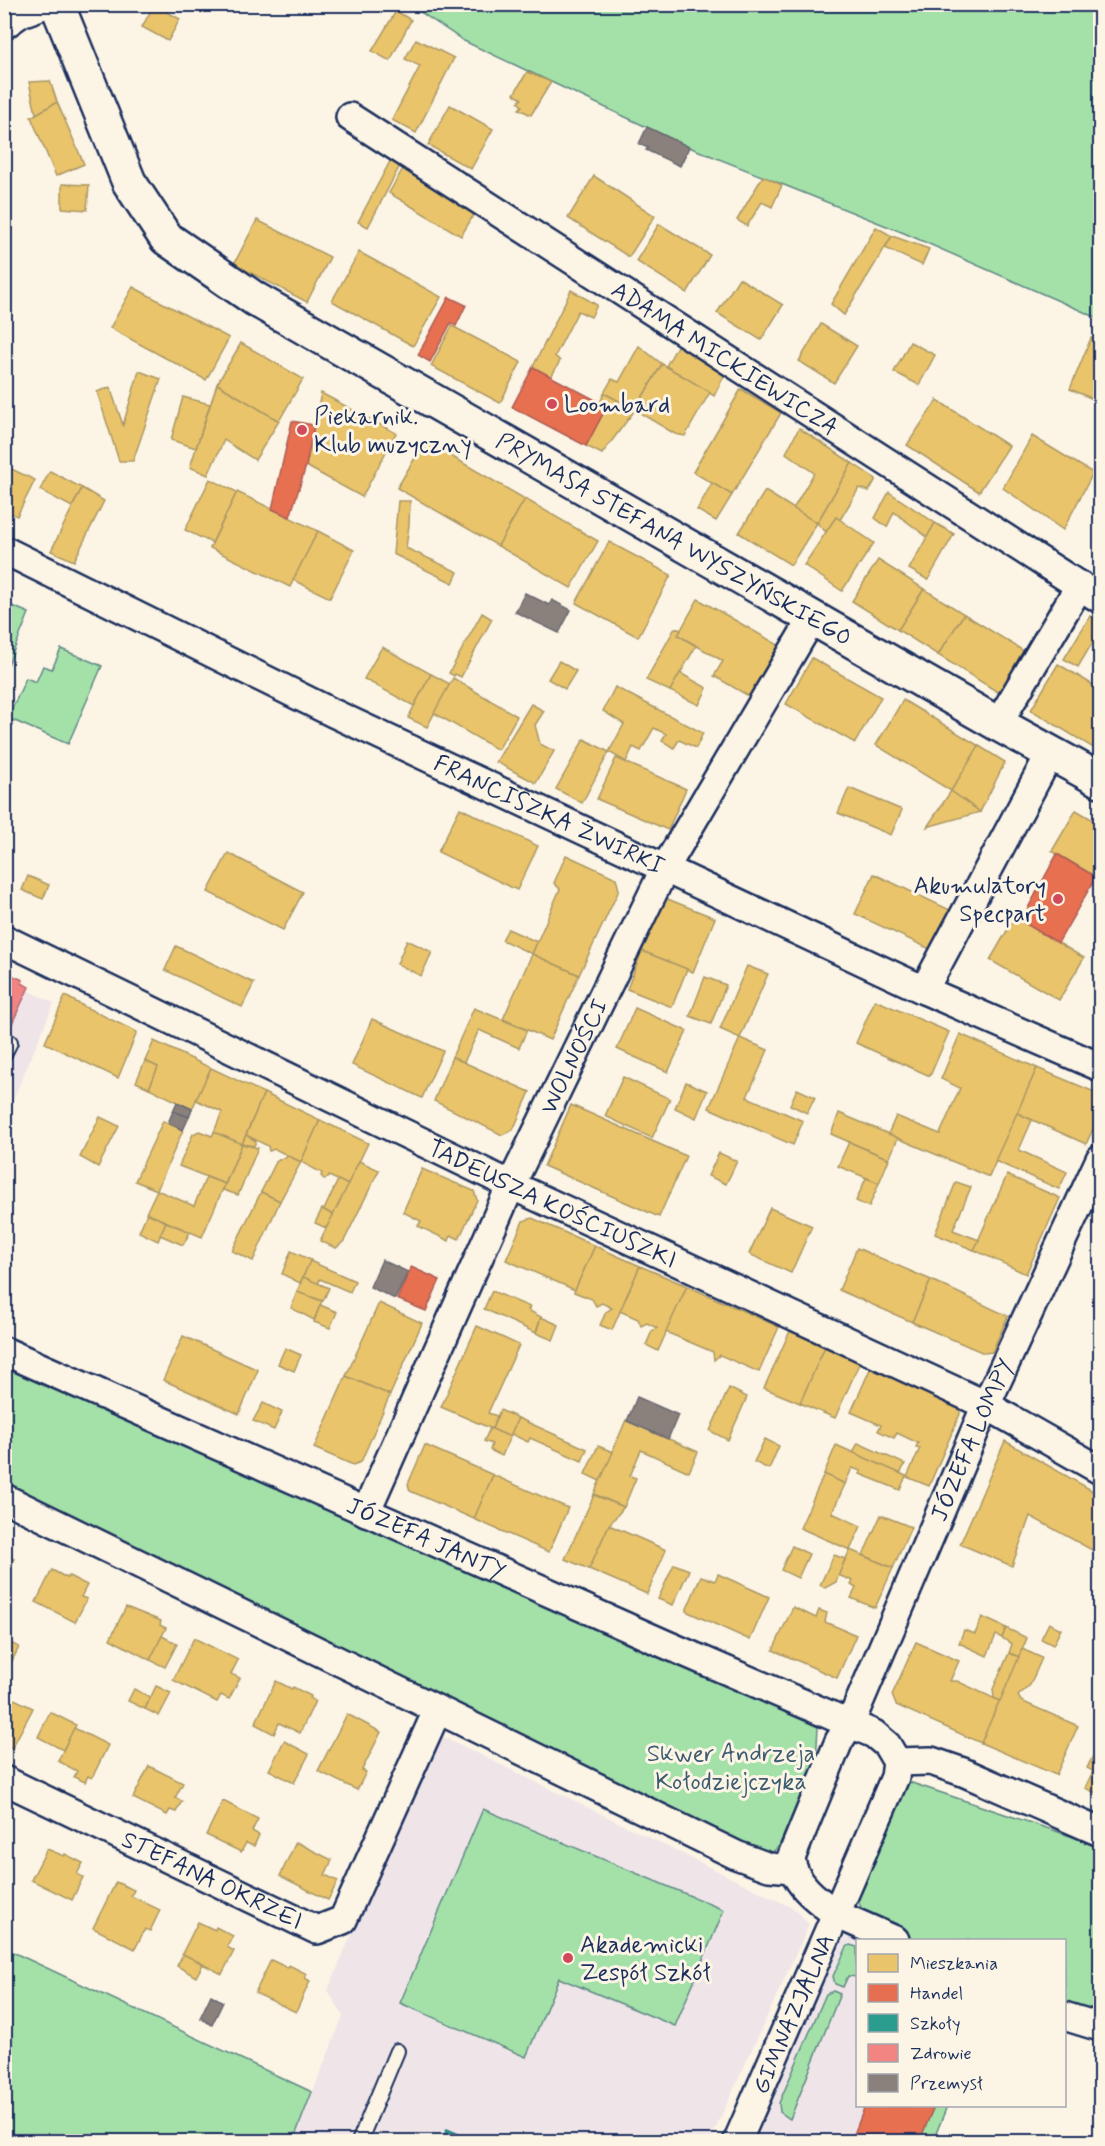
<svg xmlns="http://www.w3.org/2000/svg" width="1105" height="2146" font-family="Mynerve,sans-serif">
	<rect width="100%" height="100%" fill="#fcf5e5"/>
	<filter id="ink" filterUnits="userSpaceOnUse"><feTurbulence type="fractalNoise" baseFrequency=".0167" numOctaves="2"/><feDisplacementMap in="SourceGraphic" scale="12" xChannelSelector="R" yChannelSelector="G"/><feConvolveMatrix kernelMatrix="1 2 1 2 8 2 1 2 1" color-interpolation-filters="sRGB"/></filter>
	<g filter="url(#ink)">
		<g fill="#efe5e8">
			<polygon points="5,979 54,1003 5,1119"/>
			<polygon points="436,1733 797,1910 809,1925 710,2141 293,2142 343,2016 328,1990"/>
			<polygon points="849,1937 865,1940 858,1940 858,2106 947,2106 933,2141 754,2142 832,1958 839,1944 845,1938"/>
		</g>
		<g fill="#a4e1a9" stroke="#608884" stroke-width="1.5">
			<polygon points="410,5 1100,5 1100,319 904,233 689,147 464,41"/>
			<polygon points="5,603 29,613 5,672"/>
			<polygon points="61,649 102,666 68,744 8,718 26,678 36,682 43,666 52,669"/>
			<polygon points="4,1362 818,1727 816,1762 779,1846 762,1862 5,1491"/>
			<polygon points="906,1781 1100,1846 1100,2013 1065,2004 1064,1940 910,1940 867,1919 857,1899"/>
			<polygon points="483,1809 724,1910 675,2026 559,1978 526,2057 400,2003"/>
			<polygon points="850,1945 857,1947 857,1977 848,1976 843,1987 835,1984 833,1976 847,1947"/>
			<polygon points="4,1948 312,2092 293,2141 5,2141"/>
			<polygon points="833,1991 840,1994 790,2119 780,2112 779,2103 826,1994"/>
			<polygon points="934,2106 947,2106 933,2141 919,2142"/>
		</g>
		<g fill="#e9c46a" stroke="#ab9766" stroke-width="1.5">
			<polygon points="154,5 180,19 168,41 142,27"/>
			<polygon points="396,11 411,20 390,61 372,51"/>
			<polygon points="416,39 454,58 416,133 392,120 420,66 405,59"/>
			<polygon points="527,72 551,82 531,115 519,109 522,106 518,102 522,99 514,94"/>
			<polygon points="50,81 57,102 36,114 29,82"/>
			<polygon points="57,102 84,164 56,176 31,117"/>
			<polygon points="450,105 493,129 471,169 428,145"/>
			<polygon points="396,150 405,156 368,227 358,222"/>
			<polygon points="405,165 478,208 461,236 389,193"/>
			<polygon points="594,176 655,216 629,257 568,218"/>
			<polygon points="763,176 782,185 772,207 762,202 747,226 737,220"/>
			<polygon points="62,184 89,185 87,210 62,208"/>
			<polygon points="257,220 330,257 307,302 234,264"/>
			<polygon points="659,224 710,255 687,293 636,261"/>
			<polygon points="876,227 892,236 844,315 831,304"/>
			<polygon points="892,236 929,249 922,265 885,248"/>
			<polygon points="359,252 441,297 413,346 332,301"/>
			<polygon points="739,278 783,305 761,340 717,313"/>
			<polygon points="133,287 229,338 206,380 110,328"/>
			<polygon points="571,290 597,305 591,317 578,311 555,356 560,361 551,377 533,367"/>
			<polygon points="821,324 857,346 834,383 799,361"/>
			<polygon points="452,326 521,362 500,403 431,366"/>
			<polygon points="1091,338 1100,341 1100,402 1070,389"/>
			<polygon points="680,341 727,370 714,396 666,366"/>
			<polygon points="910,342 935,355 919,385 894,372"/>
			<polygon points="241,343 303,379 279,421 217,384"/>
			<polygon points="639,346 662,364 635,410 604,393 612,379 619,382"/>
			<polygon points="662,364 710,392 685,436 675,434 635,410"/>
			<polygon points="139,371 161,379 133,461 119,461 97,392 110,387 123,425"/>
			<polygon points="217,384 279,421 255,460 224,440 208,475 190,467"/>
			<polygon points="741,389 781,413 732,495 693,472"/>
			<polygon points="321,393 396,433 362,497 306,466"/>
			<polygon points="604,393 635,410 602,454 586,446 607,406 600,403"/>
			<polygon points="183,397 210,404 196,448 171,440"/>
			<polygon points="937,400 1009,446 979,492 907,445"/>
			<polygon points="799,428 852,463 817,523 793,509 814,473 786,453"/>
			<polygon points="1032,436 1093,473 1063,530 1003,488"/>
			<polygon points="425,441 525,499 498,546 397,488"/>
			<polygon points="852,463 876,479 869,491 859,488 840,520 836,517 826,532 817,523"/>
			<polygon points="5,466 35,480 17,516 4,510"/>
			<polygon points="50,471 82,488 72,507 40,490"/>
			<polygon points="210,479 237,492 212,543 185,530"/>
			<polygon points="712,483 732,495 716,521 697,510"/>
			<polygon points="82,488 104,501 74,561 51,551"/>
			<polygon points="765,491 817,523 791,565 739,533"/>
			<polygon points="237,492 318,531 290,587 210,548"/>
			<polygon points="889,492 935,523 927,537 894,512 887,527 875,518"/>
			<polygon points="525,499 598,541 571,588 498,546"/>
			<polygon points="398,501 410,501 409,525 406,548 458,572 453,583 393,554"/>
			<polygon points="836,517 874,543 842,591 804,565"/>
			<polygon points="935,523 954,534 928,580 909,569"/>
			<polygon points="318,531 354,550 330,598 293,580"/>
			<polygon points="609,542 671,575 638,637 576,603"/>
			<polygon points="878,560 924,589 898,630 852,601"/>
			<polygon points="924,589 964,614 938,655 898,630"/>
			<polygon points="698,599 780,646 781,653 752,698 714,676 723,661 678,635"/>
			<polygon points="482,613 492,619 461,677 455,674 454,676 449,673"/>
			<polygon points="964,614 1030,655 1004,696 938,655"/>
			<polygon points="1090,616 1100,622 1100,630 1078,667 1064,659"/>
			<polygon points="675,628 681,630 678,635 696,646 670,691 646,680"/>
			<polygon points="382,647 431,674 414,706 364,679"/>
			<polygon points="812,658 881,697 855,743 786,704"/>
			<polygon points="559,661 576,671 565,689 548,679"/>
			<polygon points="1058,664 1100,689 1100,752 1031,710"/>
			<polygon points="680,673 707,688 699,705 670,691"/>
			<polygon points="431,674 450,684 427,727 408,718"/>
			<polygon points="453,678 517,716 498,750 434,713"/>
			<polygon points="615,687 703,733 696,748 679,740 674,748 662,741 666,734 654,728 641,751 633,747 626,762 609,752 624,724 603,711"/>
			<polygon points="903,700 979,746 951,791 876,745"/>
			<polygon points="531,704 544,711 535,725 540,744 554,751 536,783 496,762"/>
			<polygon points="584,739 609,752 582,803 556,789"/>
			<polygon points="979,746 1005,762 980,812 951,791"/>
			<polygon points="616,758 686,789 668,830 597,799"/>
			<polygon points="849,788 902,810 891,835 838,813"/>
			<polygon points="951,791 980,812 927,827"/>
			<polygon points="460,808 538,846 517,890 438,852"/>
			<polygon points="1076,810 1100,824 1100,879 1052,851"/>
			<polygon points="228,853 303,892 283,930 208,892"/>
			<polygon points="566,855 616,878 619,890 579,975 532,954 560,889 554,883"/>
			<polygon points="874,874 950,910 932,950 855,914"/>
			<polygon points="28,876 49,885 43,899 22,890"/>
			<polygon points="665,898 715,918 693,972 642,951"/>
			<polygon points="1015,917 1084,958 1059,1000 990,960"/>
			<polygon points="508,929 537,942 532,954 502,940"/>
			<polygon points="407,940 432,952 421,976 397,964"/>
			<polygon points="176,946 254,983 242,1007 165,970"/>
			<polygon points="642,951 687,969 672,1007 627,989"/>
			<polygon points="532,954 579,975 550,1040 503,1019"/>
			<polygon points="747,966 768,974 740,1038 720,1029"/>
			<polygon points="705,977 726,985 711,1024 690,1016"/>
			<polygon points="65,996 85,1007 137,1032 118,1078 45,1043"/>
			<polygon points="875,1000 949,1032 930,1076 856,1043"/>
			<polygon points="474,1008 527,1030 519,1048 479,1030 464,1062 452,1057"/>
			<polygon points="635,1008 687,1031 668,1072 617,1049"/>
			<polygon points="372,1019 443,1051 422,1098 352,1065"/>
			<polygon points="960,1034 1037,1068 989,1177 888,1134 896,1116 940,1134 960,1088 941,1079"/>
			<polygon points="740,1038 768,1050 747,1097 803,1121 793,1145 709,1108"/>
			<polygon points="154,1041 211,1068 192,1109 149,1088 158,1067 145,1061"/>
			<polygon points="452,1057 530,1092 513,1130 502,1135 434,1101"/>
			<polygon points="145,1061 158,1067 149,1088 136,1082"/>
			<polygon points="211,1068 264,1093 242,1144 214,1132 222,1112 196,1100"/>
			<polygon points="1037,1068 1097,1093 1099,1116 1086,1144 1017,1113"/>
			<polygon points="623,1077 670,1099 652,1138 605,1116"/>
			<polygon points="686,1082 707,1091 696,1118 675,1108"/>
			<polygon points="797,1089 815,1097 807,1113 790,1105"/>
			<polygon points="264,1093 320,1120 301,1162 275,1149 269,1151 268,1146 246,1135"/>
			<polygon points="571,1105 686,1156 659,1217 544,1166"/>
			<polygon points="839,1113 898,1138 889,1159 831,1134"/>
			<polygon points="1017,1113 1032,1120 1019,1150 1067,1172 1059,1189 995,1161"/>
			<polygon points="100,1117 119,1126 98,1167 80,1157"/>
			<polygon points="320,1120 368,1143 348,1185 329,1176 328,1178 324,1179 321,1176 322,1173 301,1162"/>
			<polygon points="163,1121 183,1130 157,1190 135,1181"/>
			<polygon points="199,1131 212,1136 214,1132 242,1144 225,1184 179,1166 193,1134"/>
			<polygon points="246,1135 256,1141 254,1146 242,1144"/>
			<polygon points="849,1142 889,1159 879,1183 838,1166"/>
			<polygon points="242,1144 258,1148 238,1195 223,1190"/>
			<polygon points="719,1153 737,1161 726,1184 708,1176"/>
			<polygon points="288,1156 301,1162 280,1201 261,1192 277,1160"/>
			<polygon points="359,1161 379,1170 344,1241 336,1248 320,1241"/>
			<polygon points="422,1169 474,1191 477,1200 459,1239 451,1235 449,1241 418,1226 421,1221 403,1212"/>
			<polygon points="1007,1175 1060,1198 1026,1274 974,1250"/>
			<polygon points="206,1177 225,1184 202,1237 146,1213 157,1190 194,1206"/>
			<polygon points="866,1178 879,1183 869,1207 856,1201"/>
			<polygon points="338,1180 348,1185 333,1215 324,1210"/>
			<polygon points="956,1182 971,1187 953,1230 979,1240 974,1250 935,1234"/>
			<polygon points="261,1192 280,1201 253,1261 232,1251"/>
			<polygon points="770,1208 812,1226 791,1273 749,1254"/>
			<polygon points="322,1209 333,1215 326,1228 315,1223"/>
			<polygon points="147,1213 166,1222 158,1241 139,1232"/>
			<polygon points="532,1218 595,1246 575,1290 506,1260 523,1221"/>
			<polygon points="166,1222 190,1232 183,1245 160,1235"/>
			<polygon points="595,1246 640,1266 612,1330 600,1325 606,1312 612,1308 602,1303 596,1306 592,1299 574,1292"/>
			<polygon points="857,1248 931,1280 912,1322 839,1290"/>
			<polygon points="291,1251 311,1260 300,1283 282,1274"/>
			<polygon points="310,1261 355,1281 350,1292 320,1279 318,1284 303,1277"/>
			<polygon points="640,1266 687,1286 658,1351 646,1345 652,1331 657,1328 647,1323 641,1326 638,1319 620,1311"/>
			<polygon points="303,1277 329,1288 323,1301 297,1292"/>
			<polygon points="931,1280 1008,1316 992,1352 984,1353 912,1322"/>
			<polygon points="687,1286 779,1327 759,1372 720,1355 714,1360 713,1352 666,1332"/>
			<polygon points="492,1291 530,1307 528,1310 541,1317 536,1333 484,1309"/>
			<polygon points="297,1292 322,1301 314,1320 291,1308"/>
			<polygon points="379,1303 422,1323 390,1395 346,1376"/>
			<polygon points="320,1305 337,1312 330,1328 314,1322"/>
			<polygon points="541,1317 559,1325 553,1340 536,1333"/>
			<polygon points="477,1326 519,1345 488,1413 497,1416 492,1429 441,1407"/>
			<polygon points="790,1331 825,1347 800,1403 764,1388"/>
			<polygon points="183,1336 258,1370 239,1414 163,1380"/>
			<polygon points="825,1347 860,1362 835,1418 800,1403"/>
			<polygon points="285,1348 301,1355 294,1371 278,1364"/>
			<polygon points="871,1367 959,1406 960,1414 929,1486 907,1477 920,1448 916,1447 918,1443 897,1433 894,1438 878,1431 881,1425 851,1412"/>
			<polygon points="346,1376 390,1395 361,1462 353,1465 314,1448"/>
			<polygon points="729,1388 747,1397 728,1440 710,1431"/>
			<polygon points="263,1403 282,1412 274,1430 253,1421"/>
			<polygon points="500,1410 518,1418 510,1437 492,1429"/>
			<polygon points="518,1418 587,1449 582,1461 530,1438 528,1442 511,1434"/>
			<polygon points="626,1420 698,1452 689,1472 641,1450 630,1476 636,1478 624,1507 594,1494"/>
			<polygon points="490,1428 510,1437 502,1456 490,1450 492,1444 484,1441"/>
			<polygon points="765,1439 779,1446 769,1469 754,1462"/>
			<polygon points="1005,1441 1100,1495 1100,1537 1092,1550 1030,1516 1012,1566 960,1544"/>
			<polygon points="858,1443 905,1464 900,1474 853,1453"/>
			<polygon points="425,1445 493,1475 474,1519 410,1491 408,1484"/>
			<polygon points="836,1445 906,1476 900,1490 860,1474 861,1471 852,1468 845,1484 824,1474"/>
			<polygon points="598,1446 613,1452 600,1481 585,1474"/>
			<polygon points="824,1474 845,1484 832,1513 861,1526 850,1550 800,1528"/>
			<polygon points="493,1475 568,1508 549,1552 474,1519"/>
			<polygon points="594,1495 624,1507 609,1525 589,1569 565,1559"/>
			<polygon points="881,1515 911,1527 893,1568 863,1555"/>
			<polygon points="609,1525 666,1550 647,1594 589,1569"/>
			<polygon points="792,1546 809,1554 798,1578 781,1570"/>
			<polygon points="850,1550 893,1568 875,1608 851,1598 856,1588 851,1585 853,1581 838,1575"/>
			<polygon points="4,1555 14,1559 4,1578"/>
			<polygon points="834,1555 845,1559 836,1582 825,1588 820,1585"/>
			<polygon points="674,1564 689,1570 673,1605 658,1599"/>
			<polygon points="52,1570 67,1578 69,1576 87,1585 81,1597 87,1599 75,1622 36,1602"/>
			<polygon points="718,1574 769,1597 750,1640 686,1611 701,1576 715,1581"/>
			<polygon points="126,1607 161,1621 160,1625 166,1628 150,1660 110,1639"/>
			<polygon points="793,1607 816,1618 819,1610 827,1613 825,1622 856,1635 837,1678 773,1650"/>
			<polygon points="982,1617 1006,1628 1002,1638 996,1635 987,1656 959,1643 964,1630 975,1634"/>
			<polygon points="1049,1623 1061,1629 1053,1645 1041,1639"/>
			<polygon points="1006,1628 1027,1638 1019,1657 1009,1653 1012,1644 1002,1638"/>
			<polygon points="162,1636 177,1644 165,1667 150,1660"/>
			<polygon points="194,1638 238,1660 231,1674 240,1678 229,1699 221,1695 217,1702 173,1680"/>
			<polygon points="4,1640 19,1647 4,1677"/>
			<polygon points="916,1642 959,1661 950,1681 957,1681 1000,1701 981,1743 896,1705 892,1695"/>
			<polygon points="1022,1649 1042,1658 1030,1685 1018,1696 1021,1701 1078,1726 1056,1775 981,1743"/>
			<polygon points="1009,1653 1019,1657 1000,1701 994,1698 993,1689"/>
			<polygon points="276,1681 292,1689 293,1687 311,1696 310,1698 315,1701 300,1733 279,1723 274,1734 255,1724"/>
			<polygon points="156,1686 171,1693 159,1716 145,1709"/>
			<polygon points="134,1689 150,1697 145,1709 128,1701"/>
			<polygon points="4,1694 33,1708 12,1748 4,1744"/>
			<polygon points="50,1712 76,1725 63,1750 38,1737"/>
			<polygon points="347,1714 381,1732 362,1770 366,1772 357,1790 318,1771"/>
			<polygon points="74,1728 108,1745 92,1778 88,1776 85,1782 74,1777 77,1771 58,1761"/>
			<polygon points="284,1741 309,1754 294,1783 269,1770"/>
			<polygon points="1094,1754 1100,1756 1100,1795 1085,1788 1093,1771 1087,1768"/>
			<polygon points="149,1766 183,1783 175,1798 182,1801 176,1812 170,1810 167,1815 133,1798"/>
			<polygon points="223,1801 258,1819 252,1831 259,1835 254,1846 246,1843 241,1852 206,1835"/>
			<polygon points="296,1842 332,1860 325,1875 338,1881 328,1900 280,1876"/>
			<polygon points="47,1849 64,1856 65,1854 83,1863 77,1874 83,1877 72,1900 31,1880"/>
			<polygon points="116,1882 134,1890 131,1896 160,1910 150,1931 145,1929 135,1949 93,1928"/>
			<polygon points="198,1922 215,1930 216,1927 233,1936 227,1947 234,1951 222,1974 182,1954"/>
			<polygon points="183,1954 203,1964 196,1977 177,1966"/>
			<polygon points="271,1960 288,1968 289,1965 307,1974 305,1978 310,1981 296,2012 255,1993"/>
		</g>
		<g fill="#e76f51" stroke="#aa5c55" stroke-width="1.5">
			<polygon points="449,297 466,305 456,326 451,323 430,362 418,355"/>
			<polygon points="533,367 607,406 586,446 512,407"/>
			<polygon points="292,421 314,425 306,466 290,517 272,509"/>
			<polygon points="1057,854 1096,877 1058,943 1021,921"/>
			<polygon points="411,1267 440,1280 426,1311 397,1299"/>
			<polygon points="865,2106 934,2106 919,2142 851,2142"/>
		</g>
		<polygon fill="#2a9d8f" stroke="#267c80" stroke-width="1.5" points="447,2129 477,2142 441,2142"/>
		<polygon fill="#f28482" stroke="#b26a77" stroke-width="1.5" points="4,972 23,980 22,983 29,987 9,1030 4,1028"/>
		<g fill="#8a817c" stroke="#696873" stroke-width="1.5">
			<polygon points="647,127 689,147 680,166 646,150 648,148 639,144"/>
			<polygon points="525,593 549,605 552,600 571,610 559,633 515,612"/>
			<polygon points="177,1102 192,1109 189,1117 173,1111"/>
			<polygon points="173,1111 189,1117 183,1130 168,1123"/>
			<polygon points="382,1260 408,1272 395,1299 370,1287"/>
			<polygon points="637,1397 678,1415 668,1439 627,1421"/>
			<polygon points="211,1995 223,2002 212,2025 200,2018"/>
		</g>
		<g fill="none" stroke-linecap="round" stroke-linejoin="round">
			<g stroke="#1b2f5e" stroke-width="18">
				<g id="service">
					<polyline points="4,1054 10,1042"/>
					<polyline points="359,2142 397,2051"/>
				</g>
			</g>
			<g stroke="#1b2f5e" stroke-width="32">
				<g id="minor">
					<polyline points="4,25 21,13 46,4"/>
					<path id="s1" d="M350 117 1100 599"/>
					<path id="s2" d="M4 550 333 713 924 990 1100 1067"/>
					<polyline points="998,724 1080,585"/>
					<path id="s3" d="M4 939 511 1185 986 1405 1100 1470"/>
					<polyline points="924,990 1051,752"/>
					<path id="s4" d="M4 1351 665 1644 874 1734 887 1745 897 1762 895 1777 836 1914C817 1900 793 1883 791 1858L839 1741 850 1724 986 1405 1100 1159"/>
					<polyline points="4,1498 736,1855 769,1867 792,1869"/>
					<path id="s5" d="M366 1512 511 1185 665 868 813 617"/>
					<polyline points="897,1762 931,1761 963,1772 1100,1832"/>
					<path id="s6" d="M4 1780 317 1930 343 1920 437 1711"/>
					<polyline points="1064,2016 1100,2027"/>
					<path id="s7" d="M737 2142 836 1914 895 1940"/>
				</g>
			</g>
			<g stroke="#1b2f5e" stroke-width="38">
				<g id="tertiary">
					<path id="s8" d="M57 4 129 182 166 238 255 299 998 724 1100 780"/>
				</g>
			</g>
			<use href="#service" stroke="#fcf5e5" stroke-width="14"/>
			<use href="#minor" stroke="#fcf5e5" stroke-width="27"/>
			<use href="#tertiary" stroke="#fcf5e5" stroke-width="33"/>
		</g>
	</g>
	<g fill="#d1495b" stroke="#fcf5e5" stroke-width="2">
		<circle cx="552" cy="404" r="6"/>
		<circle cx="302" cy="430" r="6"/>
		<circle cx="1058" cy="899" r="6"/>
		<circle cx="568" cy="1958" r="6"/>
	</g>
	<g text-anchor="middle" stroke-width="6" stroke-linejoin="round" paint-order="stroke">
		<g font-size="24" fill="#1b2f5e" stroke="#fcf5e5">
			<text dy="8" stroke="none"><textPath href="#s1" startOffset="446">ADAMA MICKIEWICZA</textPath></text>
			<text dy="8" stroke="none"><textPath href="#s8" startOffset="850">PRYMASA STEFANA WYSZYŃSKIEGO</textPath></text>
			<text dy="8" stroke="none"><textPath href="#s2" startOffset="606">FRANCISZKA ŻWIRKI</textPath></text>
			<text dy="8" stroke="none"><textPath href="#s5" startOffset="501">WOLNOŚCI</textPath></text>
			<text dy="8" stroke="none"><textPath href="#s3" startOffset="609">TADEUSZA KOŚCIUSZKI</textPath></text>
			<text dy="8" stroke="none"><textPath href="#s4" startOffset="1682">JÓZEFA LOMPY</textPath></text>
			<text dy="8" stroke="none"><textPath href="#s4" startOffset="462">JÓZEFA JANTY</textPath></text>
			<text dy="8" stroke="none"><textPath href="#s6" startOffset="231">STEFANA OKRZEI</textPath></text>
			<text dy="8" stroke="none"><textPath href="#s7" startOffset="140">GIMNAZJALNA</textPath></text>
		</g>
		<g font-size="24" fill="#1b2f5e" stroke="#fcf5e5" text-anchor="start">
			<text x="564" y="412">Loombard</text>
			<text x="314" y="424">Piekarnik.<tspan x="314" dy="28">Klub muzyczny</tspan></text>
			<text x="1046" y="893" text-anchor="end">Akumulatory<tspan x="1046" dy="28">Specpart</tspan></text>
			<text x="580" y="1952">Akademicki<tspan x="580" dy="28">Zespół Szkół</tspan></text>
		</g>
		<g font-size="24" fill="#3d5c71" stroke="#fcf5e5">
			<text x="731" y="1761">Skwer Andrzeja<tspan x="731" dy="28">Kołodziejczyka</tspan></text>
		</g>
	</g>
	<rect width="1105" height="2146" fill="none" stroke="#fcf5e5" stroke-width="24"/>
	<rect x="12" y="12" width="1081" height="2122" fill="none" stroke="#1b2f5e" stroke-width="2" filter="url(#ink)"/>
	<rect x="856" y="1939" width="210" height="168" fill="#fcf5e5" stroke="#a2a6af" stroke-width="1.5"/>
	<rect x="868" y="1954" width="30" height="18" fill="#e9c46a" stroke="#a2a6af" stroke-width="1.5"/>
	<text x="910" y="1969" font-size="18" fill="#1b2f5e">Mieszkania</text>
	<rect x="868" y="1984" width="30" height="18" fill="#e76f51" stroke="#a2a6af" stroke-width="1.5"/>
	<text x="910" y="1999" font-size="18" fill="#1b2f5e">Handel</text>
	<rect x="868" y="2014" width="30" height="18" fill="#2a9d8f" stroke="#a2a6af" stroke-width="1.5"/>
	<text x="910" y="2029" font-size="18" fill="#1b2f5e">Szkoły</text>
	<rect x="868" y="2044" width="30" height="18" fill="#f28482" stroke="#a2a6af" stroke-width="1.5"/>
	<text x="910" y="2059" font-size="18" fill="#1b2f5e">Zdrowie</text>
	<rect x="868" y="2074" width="30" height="18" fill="#8a817c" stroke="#a2a6af" stroke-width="1.5"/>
	<text x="910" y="2089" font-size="18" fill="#1b2f5e">Przemysł</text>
</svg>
